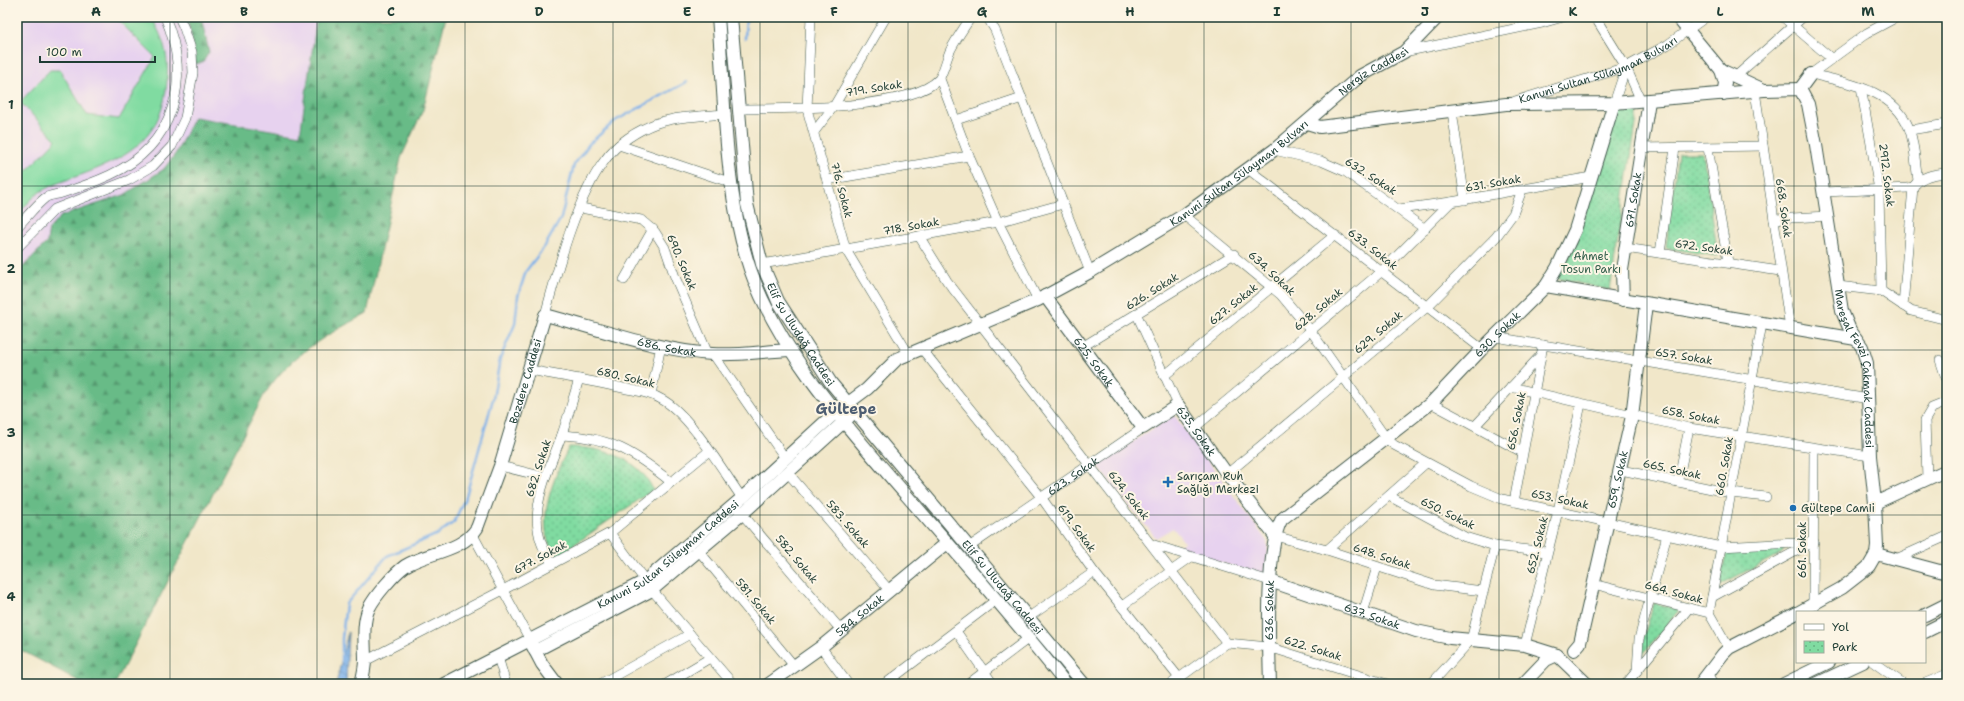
<svg xmlns="http://www.w3.org/2000/svg" width="1964" height="701" font-family="'Shantell Sans',sans-serif">
	<defs>
		<pattern id="forest-firs" width="22" height="20" patternUnits="userSpaceOnUse"><rect width="22" height="20" fill="#68bb87"/><path d="M5 1l3.5 6h-7zM16 11l3.5 6h-7z" fill="#55996f"/></pattern>
		<pattern id="park-dots" width="8" height="8" patternUnits="userSpaceOnUse"><rect width="8" height="8" fill="#80dba1"/><path d="M2 2h.1M6 6h.1" fill="none" stroke="#68b384" stroke-width="1.8" stroke-linecap="round"/></pattern>
		<pattern id="water-waves" width="16" height="10" patternUnits="userSpaceOnUse"><rect width="16" height="10" fill="#7cb0e9"/><path d="M0 5q4-4 8 0t8 0" fill="none" stroke="#6590be"/></pattern>
	</defs>
	<rect width="100%" height="100%" fill="#fcf5e5"/>
	<filter id="ink" filterUnits="userSpaceOnUse"><feTurbulence type="fractalNoise" baseFrequency=".025" numOctaves="2"/><feDisplacementMap in="SourceGraphic" scale="8" xChannelSelector="R" yChannelSelector="G"/><feConvolveMatrix kernelMatrix="1 2 1 2 8 2 1 2 1" color-interpolation-filters="sRGB"/></filter>
	<filter id="wash" filterUnits="userSpaceOnUse"><feTurbulence type="fractalNoise" baseFrequency=".012" numOctaves="4" result="noise"/><feDisplacementMap in="SourceGraphic" scale="16" xChannelSelector="R" yChannelSelector="G"/><feGaussianBlur stdDeviation="0.9" result="paint"/><feColorMatrix in="noise" values="0 0 0 0 0 0 0 0 0 0 0 0 0 0 0 0 0 1.4 0 .05"/><feComposite in="paint" operator="in"/></filter>
	<g filter="url(#wash)">
		<rect width="100%" height="100%" fill="#f1e7c9"/>
		<g fill="#e7d2ef">
			<polygon points="17,17 446,17 423,110 401,158 367,313 326,335 301,353 277,377 264,395 113,684 84,684 17,648"/>
			<polygon points="1174,415 1267,541 1268,553 1265,576 1175,549 1184,542 1173,528 1156,538 1097,465"/>
		</g>
		<path fill="#80dba1" stroke="#508c6a" d="M115 17H151C166 42 170 61 166 90 159 143 122 160 78 176 66 180 54 184 43 190 34 195 25 207 17 215V181L56 140 20 102 50 70H60L87 115 119 119 155 57Z"/>
		<g fill="url(#forest-firs)" stroke="#447c5e">
			<polygon points="186,17 201,17 209,52 203,62 196,64 190,30"/>
			<path d="M317 17H446L423 110 401 158 367 313C324 337 292 353 264 395L116 682 113 684H84L17 648V273L47 242 49 229 61 216 124 195 164 169 176 153 194 117 300 135Z"/>
		</g>
		<g fill="url(#park-dots)" stroke="#508c6a">
			<polygon points="1617,109 1638,111 1610,290 1556,278 1575,245"/>
			<polygon points="1678,153 1703,153 1718,256 1666,248"/>
			<path d="M569 447C601 447 640 457 653 490L559 555C556 552 552 550 550 546 537 517 555 474 569 447Z"/>
			<polygon points="1784,547 1782,553 1719,585 1727,551"/>
			<polygon points="1654,603 1679,610 1642,655 1643,639"/>
		</g>
		<polygon fill="url(#water-waves)" stroke="#4e768e" points="348,632 346,684 336,684"/>
		<g fill="none" stroke-linecap="round" stroke-linejoin="round">
			<g stroke="#7cb0e9" stroke-width="2.5">
				<polyline points="745,39 746,17"/>
				<polyline points="342,662 342,638 346,604 387,556 438,534 454,522 466,496 493,399 500,359 515,324 518,296 526,271 545,246 561,218 574,165 589,144 615,121 687,82"/>
			</g>
		</g>
	</g>
	<g filter="url(#ink)">
		<g fill="none" stroke-linecap="round" stroke-linejoin="round">
			<g stroke="#3e564a" stroke-width="10">
				<g id="street">
					<polyline points="811,17 807,109 846,250 908,353"/>
					<polyline points="987,17 995,30 1090,272"/>
					<polyline points="1595,17 1626,67 1641,101"/>
					<polyline points="1783,17 1832,59"/>
					<polyline points="1404,52 1542,23 1563,17"/>
					<path d="M1811 74C1847 83 1893 89 1909 128 1915 144 1915 163 1918 180"/>
					<polyline points="1811,74 1867,33 1897,17"/>
					<polyline points="1735,77 1803,17"/>
					<polyline points="940,79 969,156 998,222 1038,300"/>
					<polyline points="1861,87 1879,190 1881,291"/>
					<polyline points="1755,91 1790,328"/>
					<path id="s1" d="M1515 101 1626 67 1667 45 1706 17"/>
					<polyline points="1614,103 1626,67"/>
					<path d="M739 109C782 109 910 110 939 79 943 74 947 57 950 51 956 39 964 28 971 17"/>
					<polyline points="1452,111 1465,200"/>
					<polyline points="956,120 1022,98"/>
					<polyline points="1910,130 1947,124"/>
					<polyline points="814,132 834,106 886,17"/>
					<polyline points="619,145 732,183"/>
					<polyline points="1640,148 1763,146"/>
					<polyline points="1708,148 1728,262"/>
					<polyline points="1274,150 1321,161 1346,172 1425,229"/>
					<polyline points="1248,169 1482,349"/>
					<polyline points="827,180 969,156"/>
					<path d="M1825 192 1908 188 1913 187C1921 176 1934 174 1947 173"/>
					<polyline points="581,208 641,220 655,232 665,248 675,277 708,354"/>
					<polyline points="1399,209 1451,202 1591,177"/>
					<polyline points="1184,215 1281,295 1311,331 1386,438 1394,445 1471,486 1502,499 1721,547 1814,542"/>
					<polyline points="1774,219 1828,216"/>
					<path d="M17 227C26 218 35 206 45 198 49 195 56 195 62 193 78 188 95 182 110 175 175 145 192 80 165 17"/>
					<polyline points="919,236 947,281 1227,643"/>
					<polyline points="17,248 55,209 129,180 153,166 172,146 185,118 193,73 192,52 184,28 179,17"/>
					<polyline points="1625,248 1780,271"/>
					<polyline points="1660,253 1675,148"/>
					<polyline points="762,264 998,222 1063,204"/>
					<polyline points="624,280 653,229"/>
					<polyline points="1838,286 1881,291 1911,311 1947,320"/>
					<polyline points="1903,306 1913,187"/>
					<path d="M545 315C558 268 576 198 605 160 617 143 638 130 657 123 679 116 703 116 726 114"/>
					<polyline points="1137,315 1178,405"/>
					<polyline points="1495,337 1869,399"/>
					<polyline points="1082,347 1234,254"/>
					<polyline points="921,348 1041,497 1094,572 1184,684"/>
					<polyline points="713,354 785,458"/>
					<polyline points="1940,360 1947,381"/>
					<path d="M530 370C561 376 592 381 623 388 636 391 650 392 661 399 689 413 723 471 742 498"/>
					<polyline points="1164,376 1335,235"/>
					<polyline points="1511,387 1689,428 1870,456"/>
					<polyline points="651,394 661,346"/>
					<polyline points="1431,403 1522,452"/>
					<polyline points="1475,426 1541,355"/>
					<polyline points="1194,428 1382,271 1451,202"/>
					<path d="M562 435C610 437 634 452 671 482"/>
					<polyline points="500,466 545,477"/>
					<polyline points="1621,470 1731,493 1766,497"/>
					<polyline points="788,473 889,590"/>
					<polyline points="1227,474 1427,307 1496,237 1513,214 1522,190"/>
					<polyline points="1927,479 1925,420 1932,408 1947,402"/>
					<polyline points="1678,482 1689,428"/>
					<polyline points="1389,496 1465,537 1495,546 1546,552"/>
					<polyline points="1514,502 1543,345"/>
					<polyline points="738,509 841,630"/>
					<polyline points="610,533 652,590 733,684"/>
					<polyline points="473,535 530,640"/>
					<polyline points="1275,536 1327,550 1434,585 1483,591"/>
					<polyline points="1151,544 1270,581"/>
					<path id="s2" d="M969 547 1143 428"/>
					<polyline points="1327,550 1426,463"/>
					<polyline points="699,551 795,667"/>
					<polyline points="1896,559 1947,536"/>
					<path d="M553 564C521 523 545 480 561 437 568 418 573 398 579 379"/>
					<polyline points="1593,584 1709,613 1729,648"/>
					<polyline points="1712,597 1811,543"/>
					<polyline points="1813,604 1814,448"/>
					<polyline points="1122,606 1191,557"/>
					<polyline points="1363,613 1377,567"/>
					<polyline points="1709,613 1762,324"/>
					<polyline points="1029,617 1094,572"/>
					<polyline points="956,631 993,684"/>
					<polyline points="1525,645 1558,511 1581,404"/>
					<polyline points="821,647 848,684"/>
					<polyline points="498,657 506,684"/>
					<polyline points="365,661 503,590 610,533 709,451"/>
					<polyline points="1873,662 1904,684"/>
					<polyline points="1637,671 1639,639 1667,535"/>
					<polyline points="1708,672 1714,684"/>
					<polyline points="600,684 690,634"/>
					<polyline points="666,684 710,658"/>
					<polyline points="885,684 996,600"/>
					<polyline points="968,684 1029,638"/>
					<polyline points="1171,684 1227,643 1269,647 1387,684"/>
					<polyline points="1431,684 1471,640 1495,546"/>
					<polyline points="1626,684 1689,608"/>
					<polyline points="1923,684 1947,674"/>
				</g>
			</g>
			<g stroke="#3e564a" stroke-width="14">
				<g id="secondary">
					<path d="M718 17C725 98 724 192 750 269 779 353 850 430 907 496 961 558 1015 620 1066 684"/>
					<path id="s3" d="M731 17 747 204 762 264 778 301 831 383 1084 684"/>
					<polyline points="1677,17 1721,70"/>
					<polyline points="1800,89 1811,74"/>
					<polyline points="1723,94 1725,83 1721,70 1762,89"/>
					<path id="s4" d="M1307 123 1320 127 1506 104 1614 103 1764 90 1800 89 1808 104 1816 145 1842 311 1850 330 1862 347 1867 363 1870 456 1875 503 1877 546 1876 554 1869 566 1860 574 1842 588 1799 612"/>
					<polyline points="1546,286 1856,339"/>
					<path id="s5" d="M1045 296 1143 428 1178 405 1227 474 1275 536"/>
					<path id="s6" d="M1623 300 1622 270 1649 101"/>
					<polyline points="1875,503 1947,470"/>
					<polyline points="1876,554 1947,573"/>
					<path id="s7" d="M1270 581 1416 631 1450 638 1525 645 1557 655 1587 684"/>
					<polyline points="1925,615 1947,604"/>
					<polyline points="1925,632 1947,621"/>
					<polyline points="532,645 542,664 557,684"/>
					<path id="s8" d="M1574 650 1580 643 1632 416 1646 304"/>
					<polyline points="535,651 652,590 742,514 849,417"/>
					<path id="s9" d="M361 684C363 676 365 668 365 660 365 644 362 623 369 608 375 596 394 574 405 566 427 552 462 552 477 528L500 466 545 315C600 329 655 350 712 354 737 356 765 351 791 350"/>
					<path id="s10" d="M444 684 645 581 742 498 836 412 867 389 897 359 1038 300 1090 272 1184 215 1274 150 1360 76 1404 52 1438 17"/>
					<path id="s11" d="M769 684 821 647 947 543"/>
					<path id="s12" d="M1270 684C1269 649 1265 545 1282 519L1431 403 1482 349 1546 286 1557 268 1575 230 1614 103"/>
					<polyline points="1523,684 1546,660 1557,655"/>
					<polyline points="1700,684 1723,654 1729,648 1797,613"/>
					<polyline points="1784,684 1829,662"/>
					<polyline points="1816,684 1863,662"/>
				</g>
			</g>
			<use href="#street" stroke="#fff" stroke-width="9"/>
			<use href="#secondary" stroke="#fff" stroke-width="12"/>
		</g>
	</g>
	<path fill="none" stroke="#1f3d34" stroke-width="1" stroke-opacity="0.55" d="M170 17V684M317 17V684M465 17V684M613 17V684M760 17V684M908 17V684M1056 17V684M1204 17V684M1351 17V684M1499 17V684M1647 17V684M1794 17V684M17 186H1947M17 350H1947M17 515H1947"/>
	<g fill="#1f6fb2" stroke="#fcf5e5" stroke-width="1.5">
		<path d="M1166 476h4v4h4v4h-4v4h-4v-4h-4v-4h4z"/>
		<circle cx="1793" cy="508" r="4"/>
	</g>
	<g text-anchor="middle" stroke-width="4" stroke-linejoin="round" paint-order="stroke">
		<g font-size="11" fill="#1f3d34" stroke="#fcf5e5">
			<text dy="4" stroke="none"><textPath href="#s1" startOffset="89">Kanuni Sultan Sülayman Bulvarı</textPath></text>
			<text dy="4" stroke="none"><textPath href="#s10" startOffset="1122">Nergiz Caddesi</textPath></text>
			<text transform="translate(874 88) rotate(-9)" y="4">719. Sokak</text>
			<text dy="4" stroke="none"><textPath href="#s10" startOffset="953">Kanuni Sultan Sülayman Bulvarı</textPath></text>
			<text transform="translate(1887 175) rotate(83)" y="4">2912. Sokak</text>
			<text transform="translate(1371 176) rotate(33)" y="4">632. Sokak</text>
			<text transform="translate(1493 183) rotate(-10)" y="4">631. Sokak</text>
			<text transform="translate(842 190) rotate(75)" y="4">716. Sokak</text>
			<text dy="4" stroke="none"><textPath href="#s6" startOffset="101">671. Sokak</textPath></text>
			<text transform="translate(1784 208) rotate(82)" y="4">668. Sokak</text>
			<text transform="translate(911 226) rotate(-10)" y="4">718. Sokak</text>
			<text transform="translate(1704 247) rotate(8)" y="4">672. Sokak</text>
			<text transform="translate(1373 249) rotate(38)" y="4">633. Sokak</text>
			<text transform="translate(682 262) rotate(67)" y="4">690. Sokak</text>
			<text transform="translate(1272 273) rotate(43)" y="4">634. Sokak</text>
			<text transform="translate(1152 291) rotate(-32)" y="4">626. Sokak</text>
			<text transform="translate(1233 304) rotate(-39)" y="4">627. Sokak</text>
			<text transform="translate(1318 309) rotate(-40)" y="4">628. Sokak</text>
			<text transform="translate(1378 332) rotate(-40)" y="4">629. Sokak</text>
			<text dy="4" stroke="none"><textPath href="#s3" startOffset="330">Elif Su Uludağ Caddesi</textPath></text>
			<text dy="4" stroke="none"><textPath href="#s12" startOffset="451">630. Sokak</textPath></text>
			<text dy="4" stroke="none"><textPath href="#s9" startOffset="565">686. Sokak</textPath></text>
			<text transform="translate(1684 356) rotate(9)" y="4">657. Sokak</text>
			<text dy="4" stroke="none"><textPath href="#s5" startOffset="82">625. Sokak</textPath></text>
			<text dy="4" stroke="none"><textPath href="#s4" startOffset="783">Mareşal Fevzi Çakmak Caddesi</textPath></text>
			<text transform="translate(626 377) rotate(13)" y="4">680. Sokak</text>
			<text dy="4" stroke="none"><textPath href="#s9" startOffset="370">Bozdere Caddesi</textPath></text>
			<text transform="translate(1691 415) rotate(11)" y="4">658. Sokak</text>
			<text transform="translate(1516 421) rotate(-79)" y="4">656. Sokak</text>
			<text dy="4" stroke="none"><textPath href="#s5" startOffset="238">635. Sokak</textPath></text>
			<text transform="translate(1724 466) rotate(-80)" y="4">660. Sokak</text>
			<text transform="translate(538 468) rotate(-72)" y="4">682. Sokak</text>
			<text transform="translate(1672 469) rotate(12)" y="4">665. Sokak</text>
			<text dy="4" stroke="none"><textPath href="#s2" startOffset="126">623. Sokak</textPath></text>
			<text dy="4" stroke="none"><textPath href="#s8" startOffset="177">659. Sokak</textPath></text>
			<text transform="translate(1129 495) rotate(52)" y="4">624. Sokak</text>
			<text transform="translate(1560 499) rotate(12)" y="4">653. Sokak</text>
			<text transform="translate(1448 513) rotate(26)" y="4">650. Sokak</text>
			<text transform="translate(848 524) rotate(49)" y="4">583. Sokak</text>
			<text transform="translate(1077 528) rotate(54)" y="4">619. Sokak</text>
			<text transform="translate(1537 545) rotate(-76)" y="4">652. Sokak</text>
			<text transform="translate(1802 550) rotate(-90)" y="4">661. Sokak</text>
			<text dy="4" stroke="none"><textPath href="#s10" startOffset="260">Kanuni Sultan Süleyman Caddesi</textPath></text>
			<text transform="translate(1382 556) rotate(18)" y="4">648. Sokak</text>
			<text transform="translate(540 557) rotate(-28)" y="4">677. Sokak</text>
			<text transform="translate(797 559) rotate(50)" y="4">582. Sokak</text>
			<text dy="4" stroke="none"><textPath href="#s3" startOffset="654">Elif Su Uludağ Caddesi</textPath></text>
			<text transform="translate(1674 592) rotate(15)" y="4">664. Sokak</text>
			<text transform="translate(756 601) rotate(50)" y="4">581. Sokak</text>
			<text dy="4" stroke="none"><textPath href="#s12" startOffset="74">636. Sokak</textPath></text>
			<text dy="4" stroke="none"><textPath href="#s11" startOffset="114">584. Sokak</textPath></text>
			<text dy="4" stroke="none"><textPath href="#s7" startOffset="108">637. Sokak</textPath></text>
			<text transform="translate(1313 648) rotate(17)" y="4">622. Sokak</text>
		</g>
		<g font-size="11" fill="#325d4a" stroke="#fcf5e5">
			<text x="1591" y="260">Ahmet<tspan x="1591" dy="13">Tosun Parkı</tspan></text>
		</g>
		<g font-size="11" fill="#1f3d34" stroke="#fcf5e5" text-anchor="start">
			<text x="1177" y="480">Sarıçam Ruh<tspan x="1177" dy="13">Sağlığı Merkezi</tspan></text>
			<text x="1801" y="512">Gültepe Camii</text>
		</g>
		<g font-size="15" font-weight="bold" fill="#4e5e72" stroke="#fcf5e5">
			<text x="846" y="414">Gültepe</text>
		</g>
	</g>
	<rect width="1964" height="701" fill="none" stroke="#fcf5e5" stroke-width="44"/>
	<rect x="1796" y="611" width="130" height="52" fill="#fcf5e5" stroke="#a4ab9e"/>
	<rect x="1804" y="624" width="20" height="6" fill="#ffffff" stroke="#a4ab9e"/>
	<text x="1832" y="631" font-size="12" fill="#1f3d34">Yol</text>
	<rect x="1804" y="641" width="20" height="12" fill="url(#park-dots)" stroke="#a4ab9e"/>
	<text x="1832" y="651" font-size="12" fill="#1f3d34">Park</text>
	<path d="M40 56v6h115v-6" fill="none" stroke="#1f3d34" stroke-width="2"/>
	<text x="46" y="56" font-size="12" fill="#1f3d34" stroke="#fcf5e5" stroke-width="3" paint-order="stroke">100 m</text>
	<rect x="22" y="22" width="1920" height="657" fill="none" stroke="#1f3d34" stroke-width="1.5"/>
	<g font-size="13" text-anchor="middle" font-weight="bold" fill="#1f3d34">
		<text x="96" y="16">A</text>
		<text x="244" y="16">B</text>
		<text x="391" y="16">C</text>
		<text x="539" y="16">D</text>
		<text x="687" y="16">E</text>
		<text x="834" y="16">F</text>
		<text x="982" y="16">G</text>
		<text x="1130" y="16">H</text>
		<text x="1277" y="16">I</text>
		<text x="1425" y="16">J</text>
		<text x="1573" y="16">K</text>
		<text x="1720" y="16">L</text>
		<text x="1868" y="16">M</text>
		<text x="11" y="109">1</text>
		<text x="11" y="273">2</text>
		<text x="11" y="437">3</text>
		<text x="11" y="601">4</text>
	</g>
</svg>
